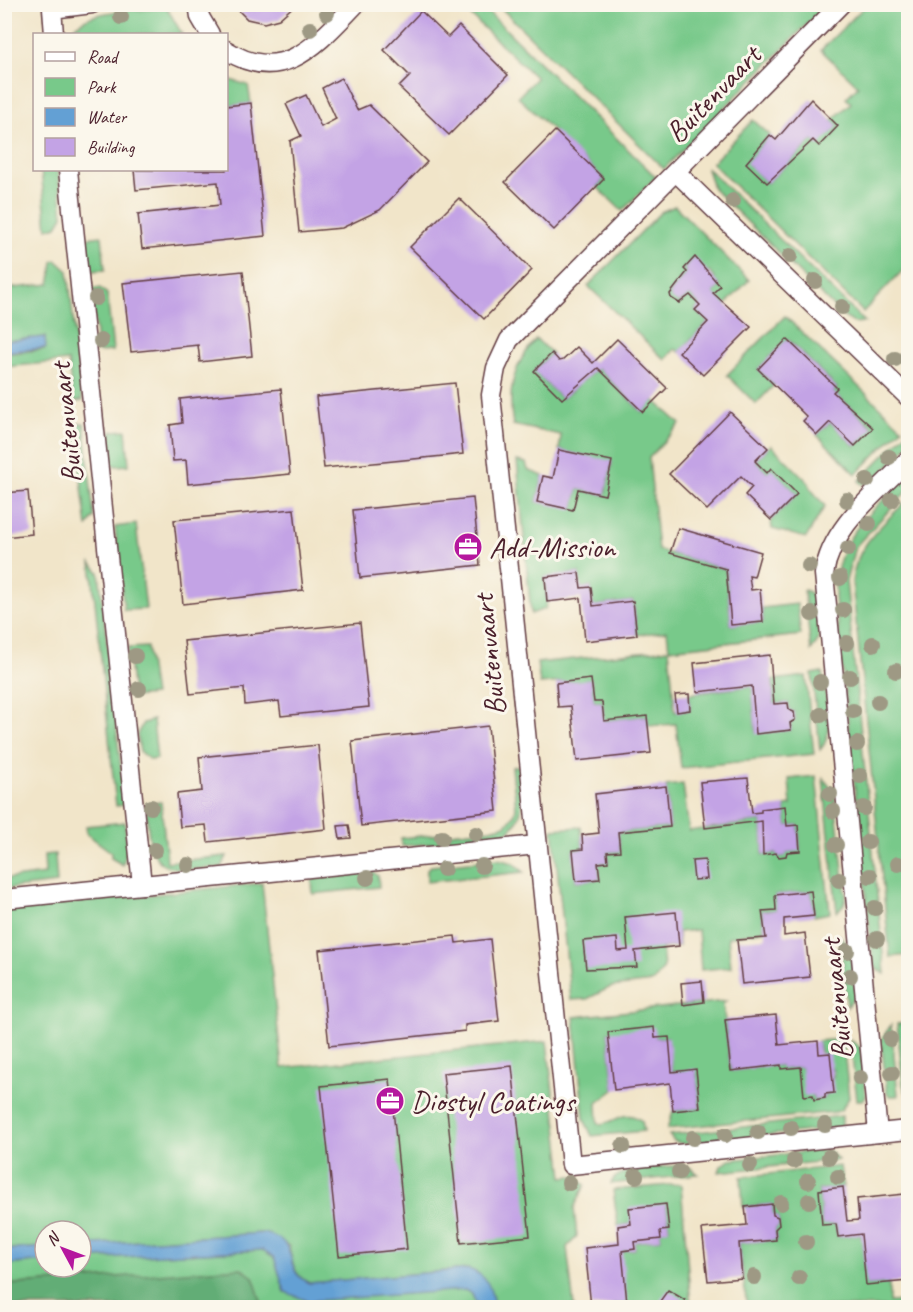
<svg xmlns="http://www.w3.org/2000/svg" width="913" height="1312" font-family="Caveat,sans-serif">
	<rect width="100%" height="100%" fill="#fbf7ec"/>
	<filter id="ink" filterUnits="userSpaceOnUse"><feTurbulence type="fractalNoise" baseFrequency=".0167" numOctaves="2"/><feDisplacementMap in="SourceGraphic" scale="12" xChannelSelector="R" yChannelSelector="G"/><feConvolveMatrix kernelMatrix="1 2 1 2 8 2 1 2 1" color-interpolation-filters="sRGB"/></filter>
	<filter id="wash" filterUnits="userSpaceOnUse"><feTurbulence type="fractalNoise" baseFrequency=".008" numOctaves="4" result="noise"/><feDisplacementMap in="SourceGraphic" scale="24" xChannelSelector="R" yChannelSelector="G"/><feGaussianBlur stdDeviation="1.35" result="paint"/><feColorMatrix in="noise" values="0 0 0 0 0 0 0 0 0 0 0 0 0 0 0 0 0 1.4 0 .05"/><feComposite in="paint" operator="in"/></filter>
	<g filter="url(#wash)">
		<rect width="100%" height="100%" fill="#f1e5c9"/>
		<g fill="#78c98a" stroke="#61745a" stroke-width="1.5">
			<polygon points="460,5 481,5 656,177 622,211 597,187 604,179 518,97 536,78"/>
			<polygon points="498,5 826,5 664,169"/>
			<polygon points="866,5 908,5 908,265 863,312 712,163 753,120 770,135 747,163 767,183 813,140 818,145 838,126 832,120 851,103 846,98 858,86 821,50"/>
			<path d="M167 8 182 34H70C82 7 140 11 167 8Z"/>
			<polygon points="227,79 248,85 251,103 227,106"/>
			<polygon points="707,169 707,168 865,322 854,323 844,317 713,188"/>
			<polygon points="41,170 58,170 63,216 57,226 47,229"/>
			<polygon points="675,206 749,280 725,305 713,293 720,286 714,280 715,278 709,271 707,273 695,258 684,269 687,272 670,294 672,298 679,303 690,295 700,305 695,310 708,322 679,352 675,349 665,360 588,286 661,212"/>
			<polygon points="102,236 105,270 92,271 88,269 86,238"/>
			<polygon points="56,260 68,271 82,401 73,402 68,361 5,367 5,354 45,349 45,337 5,341 4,289 50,284 53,262"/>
			<polygon points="100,288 107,294 113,351 98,352 91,289"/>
			<polygon points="785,316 902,428 856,474 817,435 830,422 855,446 873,427 833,392 837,388 788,339 758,369 774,385 756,404 727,375"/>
			<path d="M536 339 552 353 534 371 562 399 598 368 642 412 654 400 680 424 649 458 658 550 726 569 731 625 763 622 762 608 797 604 801 635 669 649 675 712 690 710 689 694 752 686 756 733 791 730 790 723 795 720 794 712 789 710 788 703 774 704 773 680 806 676 814 754 681 768 676 724 648 726 647 716 604 721 602 702H594L591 680 540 684 537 663 669 649 667 631 637 635 633 601 593 606 591 587 581 588 579 573 545 577 547 602 545 609 531 614 517 461 526 463 528 470 543 476 537 502 573 509 578 489 605 495 612 462 559 450 561 435 513 425C507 390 513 365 536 339Z"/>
			<polygon points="84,423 94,517 87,527 74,424"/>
			<polygon points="126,430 129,465 116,466 109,461 107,437 113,431"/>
			<polygon points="906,433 908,445 871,484 862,484 859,481"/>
			<polygon points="771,445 809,483 810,488 825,506 806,538 772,529 771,520 797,494 771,469 767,473 755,461"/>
			<path d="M908 475V490L855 547 846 581 885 974 878 970 873 963 835 598C834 536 869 516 908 475Z"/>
			<path d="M908 499V955L890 957 852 582C855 545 884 524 908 499Z"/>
			<polygon points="136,524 146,609 124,610 115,527"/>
			<polygon points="91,563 99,572 125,805 116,806"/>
			<path d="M804 590C821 592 818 625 819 639L811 651Z"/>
			<polygon points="147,647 154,695 133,697 128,648"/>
			<path d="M822 672C825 694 837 733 820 750L812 674Z"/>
			<polygon points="153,720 157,759 150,760 140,752 137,735 143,723"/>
			<path d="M519 766C523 794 529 825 497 838L402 846 401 838 490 829 506 825 514 815 516 808 512 767Z"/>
			<polygon points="816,776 830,913 814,916 811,891 775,895 776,910 762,911 764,931 728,937 731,967 701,970 698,930 678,932 679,946 662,948 664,968 653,982 611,987 587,999 571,1000 553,829 581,827 583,849 573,850 576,881 600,879 598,863 608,862 607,852 620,851 618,832 670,827 666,786 683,784 689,831 762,821 763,855 776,853 779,857 785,856 787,852 800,850 798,825 787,826 785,806 791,805 789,779"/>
			<polygon points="823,778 834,792 846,896 844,904 837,912"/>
			<path d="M161 802 167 862 227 856 222 867C156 873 150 870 146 804Z"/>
			<polygon points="125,822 127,849 123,865 111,858 111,852 87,834 86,826"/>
			<polygon points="55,854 57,883 5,889 5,879 45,874 44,855"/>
			<polygon points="498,859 513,863 524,872 427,882 427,869 431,866"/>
			<polygon points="373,872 378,876 379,887 313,894 312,881 316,878"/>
			<path d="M262 883 282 1068 547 1041 563 1177 573 1176 585 1185 574 1208 577 1237 567 1247 574 1307H494L492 1294 469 1269 309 1283C293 1275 292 1262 289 1246L263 1233 81 1245V1231H45V1247L5 1250V910Z"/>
			<polygon points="840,936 851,949 856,995 847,1007"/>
			<path d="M726 1001 723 1004 731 1071 781 1065 782 1069 801 1067 814 1100 825 1098C825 1089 836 1078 833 1071 828 1059 819 1059 818 1041L843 1039 849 1098 841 1110 836 1112 667 1129 673 1111 700 1108 696 1070 672 1072 668 1037 655 1038 608 1032 614 1090 597 1103 598 1124C616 1124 624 1107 642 1121L644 1131 592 1136 584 1119 574 1017Z"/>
			<polygon points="908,1023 908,1097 903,1085 897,1024"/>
			<polygon points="891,1025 898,1095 897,1096 890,1096 887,1093 881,1040"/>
			<polygon points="850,1040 861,1048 866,1096 863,1100 857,1100"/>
			<polygon points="842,1116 842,1126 838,1128 683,1144 674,1141 669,1135"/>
			<polygon points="824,1150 831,1152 838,1160 719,1172 721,1166 730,1160"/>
			<path d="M682 1166 691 1168 698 1174 611 1184C616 1166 665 1167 682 1166Z"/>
			<polygon points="840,1166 843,1187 819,1190 822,1224 836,1224 838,1237 861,1234 867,1285 889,1283 889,1302 908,1301 908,1307 747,1307 739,1243 776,1240 775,1229 779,1225 778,1217 773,1215 772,1204 743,1207 741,1177"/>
			<polygon points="681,1184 691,1307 613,1308 622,1251 635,1249 634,1242 661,1239 660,1231 669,1229 666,1204 631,1224 618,1226 613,1190"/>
			<polygon points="263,1250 274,1257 285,1292 411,1293 465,1290 472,1294 477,1307 263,1307 262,1304 78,1280 5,1285 5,1265 45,1261 45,1267 81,1267 81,1259"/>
		</g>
		<polygon fill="#62ad76" stroke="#566650" stroke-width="1.5" points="241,1268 253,1277 263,1307 5,1307 5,1285"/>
		<g fill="#63a0d4" stroke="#566080" stroke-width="1.5">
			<polygon points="45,337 46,348 5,352 5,341"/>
			<path d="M263 1233C305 1241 279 1269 309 1283L469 1269C489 1276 491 1288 494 1307H477L472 1294 465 1290 308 1301 285 1292 274 1257 263 1250 81 1259V1245Z"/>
			<polygon points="45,1247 45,1261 5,1265 5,1250"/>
		</g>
		<g id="blocks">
			<g fill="#c3a3e5">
				<polygon points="232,4 296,4 279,19 264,23 247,19"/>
				<polygon points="421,11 448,37 459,26 508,75 449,135 399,87 410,76 384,50"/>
				<polygon points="341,78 357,110 369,105 427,162 380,210 342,228 299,232 290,141 301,136 286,104 306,95 321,127 336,119 322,88"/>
				<polygon points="811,99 838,126 819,146 813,140 767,183 746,163 770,135 776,140"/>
				<polygon points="251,103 265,236 142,249 138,214 220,205 218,182 136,190 134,170 226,170 226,106"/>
				<polygon points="555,131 604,179 554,230 505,182"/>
				<polygon points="459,198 532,270 484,319 410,247"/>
				<polygon points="695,257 720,286 713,293 751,327 703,375 679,352 708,322 695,310 700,305 690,295 679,303 671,298 670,294 687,272 684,269"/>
				<polygon points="243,271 252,356 200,362 198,345 131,352 123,283"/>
				<polygon points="617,339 667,388 643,412 598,368 562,399 534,371 552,353 559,361 563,360 577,347 593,363"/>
				<polygon points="787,339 837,388 833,392 873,428 855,446 830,422 817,435 803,421 807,417 758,369"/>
				<polygon points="455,383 463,454 324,468 316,397"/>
				<polygon points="281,389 290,474 188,484 186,460 173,461 170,425 182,423 180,399"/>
				<polygon points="730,412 768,448 755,461 767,473 771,468 797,494 771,520 745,495 752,487 741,476 707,510 669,474"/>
				<polygon points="559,450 612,461 605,495 578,489 573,510 537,502 543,476 553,478"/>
				<polygon points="28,491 32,534 4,537 4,493"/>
				<polygon points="473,498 480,565 360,578 353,510"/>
				<polygon points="294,509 303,590 183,604 174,520"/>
				<polygon points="678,528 761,552 754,577 749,576 751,590 760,589 763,622 731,625 726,569 670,553"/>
				<polygon points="579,573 581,588 591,587 593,606 633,601 637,635 585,641 581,598 547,602 545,577"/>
				<polygon points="360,623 369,707 281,716 279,701 245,705 244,688 190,694 184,641"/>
				<polygon points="770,655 774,704 788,703 789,710 794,712 795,720 790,723 791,730 756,734 752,686 697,692 694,663"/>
				<polygon points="591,679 594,702 602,702 604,721 647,716 651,753 577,761 571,706 558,707 556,683"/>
				<polygon points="689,694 690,710 677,712 675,695"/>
				<polygon points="488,726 497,811 361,826 352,741"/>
				<polygon points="318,745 326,829 208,842 206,825 180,827 177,794 202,791 199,757"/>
				<polygon points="748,778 752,813 761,812 761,809 785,806 787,826 798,825 800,851 787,852 786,856 779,857 776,853 763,855 762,821 705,828 700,782"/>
				<polygon points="666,786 670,827 618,832 620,851 607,852 608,862 598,863 600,879 576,881 573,850 583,849 582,835 599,833 595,794"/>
				<polygon points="349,825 351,838 340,839 338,826"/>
				<polygon points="705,860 707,879 694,880 692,861"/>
				<polygon points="811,891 814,916 784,919 784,936 805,933 810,977 742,984 737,940 766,938 762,911 776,910 775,895"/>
				<polygon points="676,912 679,946 635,951 637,967 586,969 583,941 617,938 618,951 628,950 625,917"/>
				<polygon points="455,936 456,943 490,939 499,1021 465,1025 465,1031 329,1046 319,950"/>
				<polygon points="702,981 704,1002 683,1005 681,983"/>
				<polygon points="776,1015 779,1045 818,1041 819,1054 830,1053 834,1093 825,1094 825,1098 814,1100 813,1095 804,1096 801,1067 781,1069 781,1065 731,1071 725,1020"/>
				<polygon points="654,1027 655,1038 669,1037 672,1072 696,1069 700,1108 673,1111 670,1083 614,1090 608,1032"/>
				<polygon points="512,1066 530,1236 461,1243 443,1073"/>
				<polygon points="390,1079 407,1249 339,1256 321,1086"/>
				<polygon points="843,1187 847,1221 859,1220 857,1199 904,1194 908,1232 908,1281 866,1285 861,1234 838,1237 836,1224 822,1225 819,1190"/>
				<polygon points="666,1204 669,1230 660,1231 661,1239 634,1242 635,1249 622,1251 627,1303 591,1307 585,1248 619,1244 618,1226 631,1224 629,1208"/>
				<polygon points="772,1204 773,1215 778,1217 779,1225 775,1229 776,1240 739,1243 742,1278 708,1281 702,1229 747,1225 745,1207"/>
				<polygon points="668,1290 685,1300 681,1308 670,1308 660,1301"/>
			</g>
		</g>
	</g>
	<g filter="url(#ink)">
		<use href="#blocks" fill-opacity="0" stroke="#633d43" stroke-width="1.5"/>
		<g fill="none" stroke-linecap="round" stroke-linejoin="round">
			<g stroke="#633d43" stroke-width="21">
				<g id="street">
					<polyline points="198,4 200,17 210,34"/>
					<polyline points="841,4 509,340 496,368 491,395 571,1165 908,1130"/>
					<polyline points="54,34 52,9 92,4"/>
					<path d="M226 50C283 87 318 43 356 4"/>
					<polyline points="68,170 142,885"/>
					<polyline points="676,172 908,397"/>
					<polyline points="4,899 537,845"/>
					<path d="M878 1133 824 574C831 526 876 494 908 460"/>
				</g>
			</g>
			<use href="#street" stroke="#fff" stroke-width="18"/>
		</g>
		<g fill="#9e9984">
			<circle cx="327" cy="13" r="8"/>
			<circle cx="121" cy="17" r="8"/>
			<circle cx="310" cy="29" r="8"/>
			<circle cx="733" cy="201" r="8"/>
			<circle cx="790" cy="256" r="8"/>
			<circle cx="815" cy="281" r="8"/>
			<circle cx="96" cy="298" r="8"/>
			<circle cx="842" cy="307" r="8"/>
			<circle cx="101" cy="341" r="8"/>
			<circle cx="895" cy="359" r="8"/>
			<circle cx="889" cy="457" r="8"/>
			<circle cx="867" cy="480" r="8"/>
			<circle cx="847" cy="500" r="8"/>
			<circle cx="892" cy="500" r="8"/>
			<circle cx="869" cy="524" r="8"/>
			<circle cx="848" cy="549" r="8"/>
			<circle cx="809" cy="566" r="8"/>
			<circle cx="840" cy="578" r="8"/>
			<circle cx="843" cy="610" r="8"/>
			<circle cx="812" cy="614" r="8"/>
			<circle cx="847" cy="643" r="8"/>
			<circle cx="873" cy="644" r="8"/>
			<circle cx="135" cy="656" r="8"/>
			<circle cx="896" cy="671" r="8"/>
			<circle cx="850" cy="677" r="8"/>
			<circle cx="820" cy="682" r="8"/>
			<circle cx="139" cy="689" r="8"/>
			<circle cx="878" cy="702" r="8"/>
			<circle cx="853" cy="711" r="8"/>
			<circle cx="821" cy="715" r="8"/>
			<circle cx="857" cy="744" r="8"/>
			<circle cx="860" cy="776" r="8"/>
			<circle cx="830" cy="794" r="8"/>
			<circle cx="151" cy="807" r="8"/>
			<circle cx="864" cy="808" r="8"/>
			<circle cx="833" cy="811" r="8"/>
			<circle cx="476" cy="834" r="8"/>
			<circle cx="442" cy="838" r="8"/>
			<circle cx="868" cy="842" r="8"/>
			<circle cx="836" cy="845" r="8"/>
			<circle cx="155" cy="850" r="8"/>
			<circle cx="898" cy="864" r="8"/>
			<circle cx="188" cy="865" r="8"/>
			<circle cx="482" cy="866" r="8"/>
			<circle cx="444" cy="869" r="8"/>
			<circle cx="870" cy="876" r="8"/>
			<circle cx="367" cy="878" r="8"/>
			<circle cx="839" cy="880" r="8"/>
			<circle cx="875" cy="908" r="8"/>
			<circle cx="877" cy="939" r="8"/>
			<circle cx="847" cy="951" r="8"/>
			<circle cx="850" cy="976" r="8"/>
			<circle cx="890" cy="1039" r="8"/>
			<circle cx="892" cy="1073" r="8"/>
			<circle cx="860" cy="1078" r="8"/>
			<circle cx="825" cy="1125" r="8"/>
			<circle cx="791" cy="1128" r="8"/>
			<circle cx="758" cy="1132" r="8"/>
			<circle cx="725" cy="1135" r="8"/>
			<circle cx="693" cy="1138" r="8"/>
			<circle cx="623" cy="1146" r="8"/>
			<circle cx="829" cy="1157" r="8"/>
			<circle cx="794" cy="1161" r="8"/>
			<circle cx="750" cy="1165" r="8"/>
			<circle cx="679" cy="1172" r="8"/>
			<circle cx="636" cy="1176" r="8"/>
			<circle cx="838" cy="1177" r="8"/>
			<circle cx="808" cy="1181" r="8"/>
			<circle cx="569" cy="1183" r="8"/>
			<circle cx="809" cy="1201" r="8"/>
			<circle cx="781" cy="1203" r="8"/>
			<circle cx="806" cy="1242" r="8"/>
			<circle cx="754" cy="1277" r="8"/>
			<circle cx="799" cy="1278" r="8"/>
		</g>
	</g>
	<defs>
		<g id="office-disc" transform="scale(1.5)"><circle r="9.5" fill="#b5179e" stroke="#fbf7ec"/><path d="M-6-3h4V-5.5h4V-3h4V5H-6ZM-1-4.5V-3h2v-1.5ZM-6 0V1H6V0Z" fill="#fff"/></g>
	</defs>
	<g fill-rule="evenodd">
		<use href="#office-disc" x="468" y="547"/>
		<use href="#office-disc" x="390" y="1101"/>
	</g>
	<g text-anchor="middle" stroke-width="6" stroke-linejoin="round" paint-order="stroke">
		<g font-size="30" fill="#4a1f2b" stroke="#fbf7ec">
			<text transform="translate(713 94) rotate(-46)" y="10">Buitenvaart</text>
			<text transform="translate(66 423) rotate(-96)" y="10">Buitenvaart</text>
			<text transform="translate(489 655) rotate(-96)" y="10">Buitenvaart</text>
			<text transform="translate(836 999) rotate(-96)" y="10">Buitenvaart</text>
		</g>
		<g font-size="30" fill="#4a1f2b" stroke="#fbf7ec" text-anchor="start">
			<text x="489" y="557">Add-Mission</text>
			<text x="411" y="1111">Diostyl Coatings</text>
		</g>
	</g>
	<rect width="913" height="1312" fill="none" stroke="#fbf7ec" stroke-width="24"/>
	<rect x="33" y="33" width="195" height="138" fill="#fbf7ec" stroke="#b4a19f" stroke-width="1.5"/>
	<rect x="45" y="52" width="30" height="9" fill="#ffffff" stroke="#b4a19f" stroke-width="1.5"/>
	<text x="87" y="63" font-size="18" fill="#4a1f2b">Road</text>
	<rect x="45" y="78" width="30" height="18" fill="#78c98a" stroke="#b4a19f" stroke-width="1.5"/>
	<text x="87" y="93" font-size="18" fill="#4a1f2b">Park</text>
	<rect x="45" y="108" width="30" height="18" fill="#63a0d4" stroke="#b4a19f" stroke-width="1.5"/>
	<text x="87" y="123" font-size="18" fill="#4a1f2b">Water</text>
	<rect x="45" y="138" width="30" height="18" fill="#c3a3e5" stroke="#b4a19f" stroke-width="1.5"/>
	<text x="87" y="153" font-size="18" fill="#4a1f2b">Building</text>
	<g transform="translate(63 1249) rotate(311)"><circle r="28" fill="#fbf7ec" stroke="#b4a19f" stroke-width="1.5"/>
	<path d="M0-4.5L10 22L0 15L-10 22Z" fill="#b5179e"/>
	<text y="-9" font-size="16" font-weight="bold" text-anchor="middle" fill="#4a1f2b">N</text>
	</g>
</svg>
